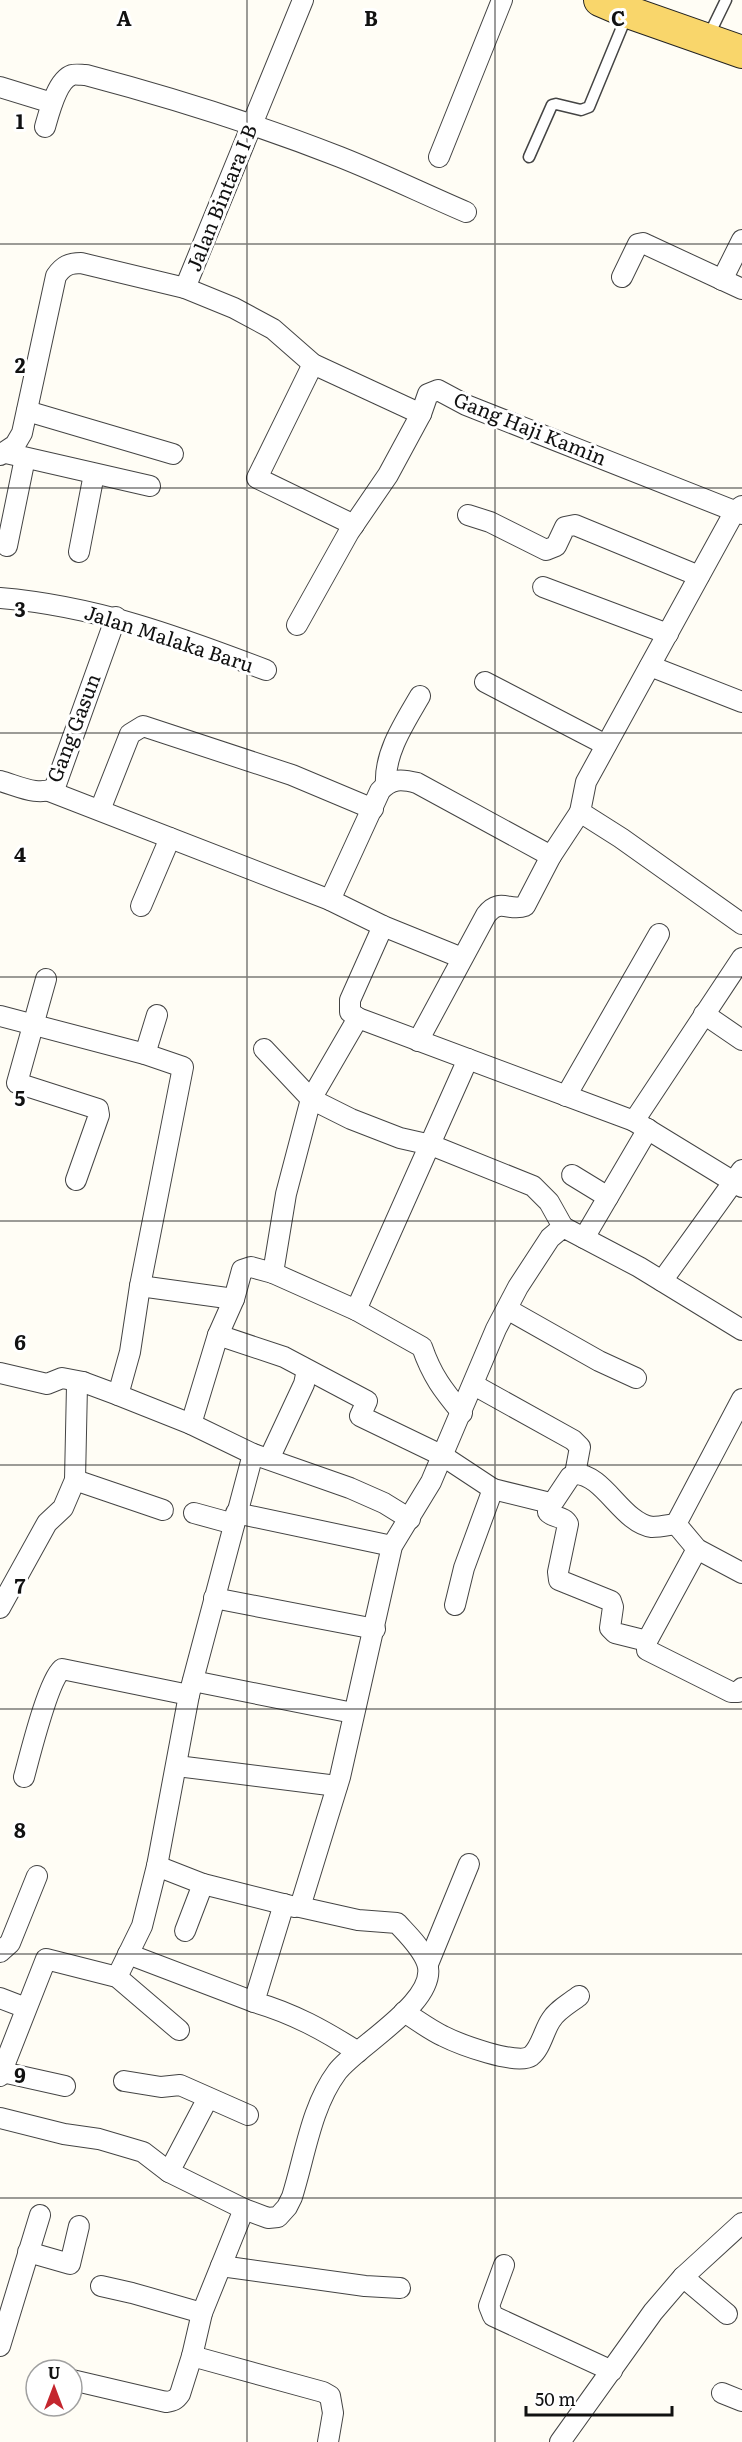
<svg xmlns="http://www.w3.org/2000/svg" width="742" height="2442" font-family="Literata,serif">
	<rect width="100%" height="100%" fill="#fffdf5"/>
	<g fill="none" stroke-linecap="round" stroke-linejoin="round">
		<g stroke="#444" stroke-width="13">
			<g id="lane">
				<polyline points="708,37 726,0"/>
				<polyline points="529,157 552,105 556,104 581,110 589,107 627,15"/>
			</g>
		</g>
		<g stroke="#444" stroke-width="22">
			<g id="street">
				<polyline points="0,87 52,103"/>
				<path d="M45 127C49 113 57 80 72 75 75 74 82 75 86 75 173 98 256 124 340 157 383 174 424 194 466 212"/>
				<polyline points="439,157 502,0"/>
				<polyline points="622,277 638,244 643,243 742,289"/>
				<polyline points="722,280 742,240"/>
				<polyline points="185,288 303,0"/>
				<polyline points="313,364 257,478 354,525"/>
				<polyline points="27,411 173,454"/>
				<polyline points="6,453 150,486"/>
				<path d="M0 455 15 445 22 433 56 276C63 266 69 263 81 263L185 288 234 308 273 329 313 364 421 414 428 394 438 390 466 405 742 514"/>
				<polyline points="742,506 735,511 586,782 580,812 621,838 742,924"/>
				<polyline points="468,515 490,522 546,550 556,546 565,527 575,525 699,576"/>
				<polyline points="7,546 25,458"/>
				<polyline points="79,552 94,474"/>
				<polyline points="543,587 668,634"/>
				<path d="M0 598C95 606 177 636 266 670"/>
				<polyline points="297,625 349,532 388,475 421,414"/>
				<polyline points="650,666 742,702"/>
				<polyline points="485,682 606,745"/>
				<path d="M0 781C16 785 40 798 55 787L116 617"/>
				<path d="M386 784C384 753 405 722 420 696"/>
				<polyline points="49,791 330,900 383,926 462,958"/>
				<polyline points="100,810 130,734 143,726 292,775 373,809"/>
				<path d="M330 900 380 791C391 778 402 779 417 783L551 856 580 812"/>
				<polyline points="141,906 170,838"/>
				<polyline points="383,926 350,1000 350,1012 358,1018 634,1121"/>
				<polyline points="742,958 634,1121 742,1187"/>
				<polyline points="46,979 17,1083 98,1109 99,1115 76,1180"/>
				<polyline points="704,1014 742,1040"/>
				<polyline points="0,1016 145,1054 183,1067 140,1286 130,1352 118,1395 191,1424 253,1454 350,1488 384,1503 410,1519"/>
				<path d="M418 1041 486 915C500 897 509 912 525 906L551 856"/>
				<polyline points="264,1049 311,1099 358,1018"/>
				<polyline points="145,1054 157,1015"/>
				<polyline points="566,1096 659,934"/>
				<polyline points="572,1175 608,1197"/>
				<polyline points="584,1238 648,1129"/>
				<polyline points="662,1281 742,1170"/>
				<polyline points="140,1286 234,1299"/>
				<polyline points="507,1309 599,1361 636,1378"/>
				<polyline points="356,1310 468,1059"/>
				<polyline points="218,1335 284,1357 367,1401 360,1416 443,1456 493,1489 464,1568 455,1605"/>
				<polyline points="0,1373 47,1384 62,1378 83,1382"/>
				<polyline points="474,1385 573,1440 580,1447 575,1474 570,1477 554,1501 550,1503 493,1489"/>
				<path d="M462 1413C443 1390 432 1376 422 1347L356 1310 273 1273 286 1194 311 1099 351 1119 400 1138 431 1145 533 1186 549 1202 563 1227"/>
				<polyline points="191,1424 218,1335 234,1299 242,1270 251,1267 273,1273"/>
				<polyline points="269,1459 304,1384 307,1370"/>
				<path d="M575 1474C604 1474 622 1523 652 1527 660 1527 669 1525 676 1524"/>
				<polyline points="75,1480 163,1510"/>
				<path d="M550 1503 548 1512C553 1518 564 1516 568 1524L558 1572 559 1580 611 1601 613 1607 610 1628 615 1633 647 1641"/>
				<polyline points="194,1513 234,1524"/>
				<polyline points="236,1513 392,1546"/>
				<polyline points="676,1524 742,1399"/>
				<polyline points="676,1524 697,1549 742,1573"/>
				<polyline points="697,1549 647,1641 647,1650 731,1692 738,1692 742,1688"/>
				<polyline points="214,1598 375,1629"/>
				<polyline points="0,1608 47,1523 63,1508 75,1480 77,1385 83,1382 118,1395"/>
				<polyline points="193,1681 353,1713"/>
				<polyline points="177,1766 337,1786"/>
				<path d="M24 1777C30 1755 48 1681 62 1669L189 1695"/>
				<polyline points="157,1866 203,1884 295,1907"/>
				<path d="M284 1904 254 2002C293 2013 325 2031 358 2052"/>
				<polyline points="185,1931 203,1884"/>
				<polyline points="0,1952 10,1943 37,1876"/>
				<polyline points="128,1954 254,2002"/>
				<polyline points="428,1964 469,1864"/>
				<polyline points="117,1977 142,1926 157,1866 189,1695 253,1454"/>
				<polyline points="0,1998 26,2008"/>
				<path d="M404 2012C417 2020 430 2030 443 2036 459 2044 517 2066 531 2056 541 2048 544 2030 551 2020 557 2010 570 2003 579 1996"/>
				<polyline points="2,2072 65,2086"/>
				<polyline points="0,2076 46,1959 117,1977 179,2030"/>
				<polyline points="124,2081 161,2087 180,2085 248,2115"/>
				<path d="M0 2118 64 2134 99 2139 143 2152 169 2172 244 2209 268 2218 278 2217 287 2207 292 2197C305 2156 311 2107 337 2072 356 2046 440 2001 427 1963 422 1948 407 1934 397 1923L358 1920 300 1907 340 1777 392 1546 431 1482 496 1329 518 1287 550 1238 563 1227 639 1267 742 1330"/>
				<polyline points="169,2172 208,2098"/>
				<polyline points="244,2209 202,2313 192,2356 323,2392 330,2396 333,2413 328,2442"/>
				<polyline points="28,2252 70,2264 79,2226"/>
				<polyline points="504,2265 489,2306 493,2316 612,2371"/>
				<polyline points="221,2266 365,2286 400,2288"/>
				<polyline points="683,2277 727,2314"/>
				<polyline points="101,2286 132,2293 202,2313"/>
				<polyline points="0,2346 40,2215"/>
				<path d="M72 2380 166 2402C173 2401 176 2400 180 2394L192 2356"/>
				<polyline points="722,2393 742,2401"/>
				<polyline points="560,2442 653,2312 683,2277 742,2223"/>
			</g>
		</g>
		<g stroke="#222" stroke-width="34">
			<polyline id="primary" points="600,0 628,12 742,52"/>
		</g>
		<use href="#lane" stroke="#fff" stroke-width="10"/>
		<use href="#street" stroke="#fff" stroke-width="20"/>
		<use href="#primary" stroke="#f9d66b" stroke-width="32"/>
	</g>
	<path fill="none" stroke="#111" stroke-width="1.5" stroke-opacity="0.55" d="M247 0V2442M495 0V2442M0 244H742M0 488H742M0 733H742M0 977H742M0 1221H742M0 1465H742M0 1709H742M0 1954H742M0 2198H742"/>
	<g text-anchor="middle" stroke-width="6" stroke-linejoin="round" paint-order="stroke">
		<g font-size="20" fill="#111" stroke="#fff">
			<text transform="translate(222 198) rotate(-68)" y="7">Jalan Bintara I B</text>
			<text transform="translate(530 429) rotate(22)" y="7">Gang Haji Kamin</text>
			<text transform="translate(169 639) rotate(18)" y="7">Jalan Malaka Baru</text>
			<text transform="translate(74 728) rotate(-69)" y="7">Gang Gasun</text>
		</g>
	</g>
	<g font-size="20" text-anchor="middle" font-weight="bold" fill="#111" stroke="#fff" stroke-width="6" stroke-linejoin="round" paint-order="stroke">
		<text x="124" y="26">A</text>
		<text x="371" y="26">B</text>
		<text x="618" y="26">C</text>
		<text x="20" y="129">1</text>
		<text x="20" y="373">2</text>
		<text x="20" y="617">3</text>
		<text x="20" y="862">4</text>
		<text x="20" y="1106">5</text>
		<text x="20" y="1350">6</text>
		<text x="20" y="1594">7</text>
		<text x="20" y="1838">8</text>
		<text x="20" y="2083">9</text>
	</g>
	<g transform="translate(54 2388)"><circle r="28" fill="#ffffff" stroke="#a0a0a0" stroke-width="1.5"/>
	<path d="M0-4.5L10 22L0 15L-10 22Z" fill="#c4262e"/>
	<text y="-9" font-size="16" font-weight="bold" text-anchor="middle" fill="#111111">U</text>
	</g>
	<path d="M526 2406v9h146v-9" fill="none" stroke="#111111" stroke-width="3"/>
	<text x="535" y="2406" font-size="18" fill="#111111" stroke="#ffffff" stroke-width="4.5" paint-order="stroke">50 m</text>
</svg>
